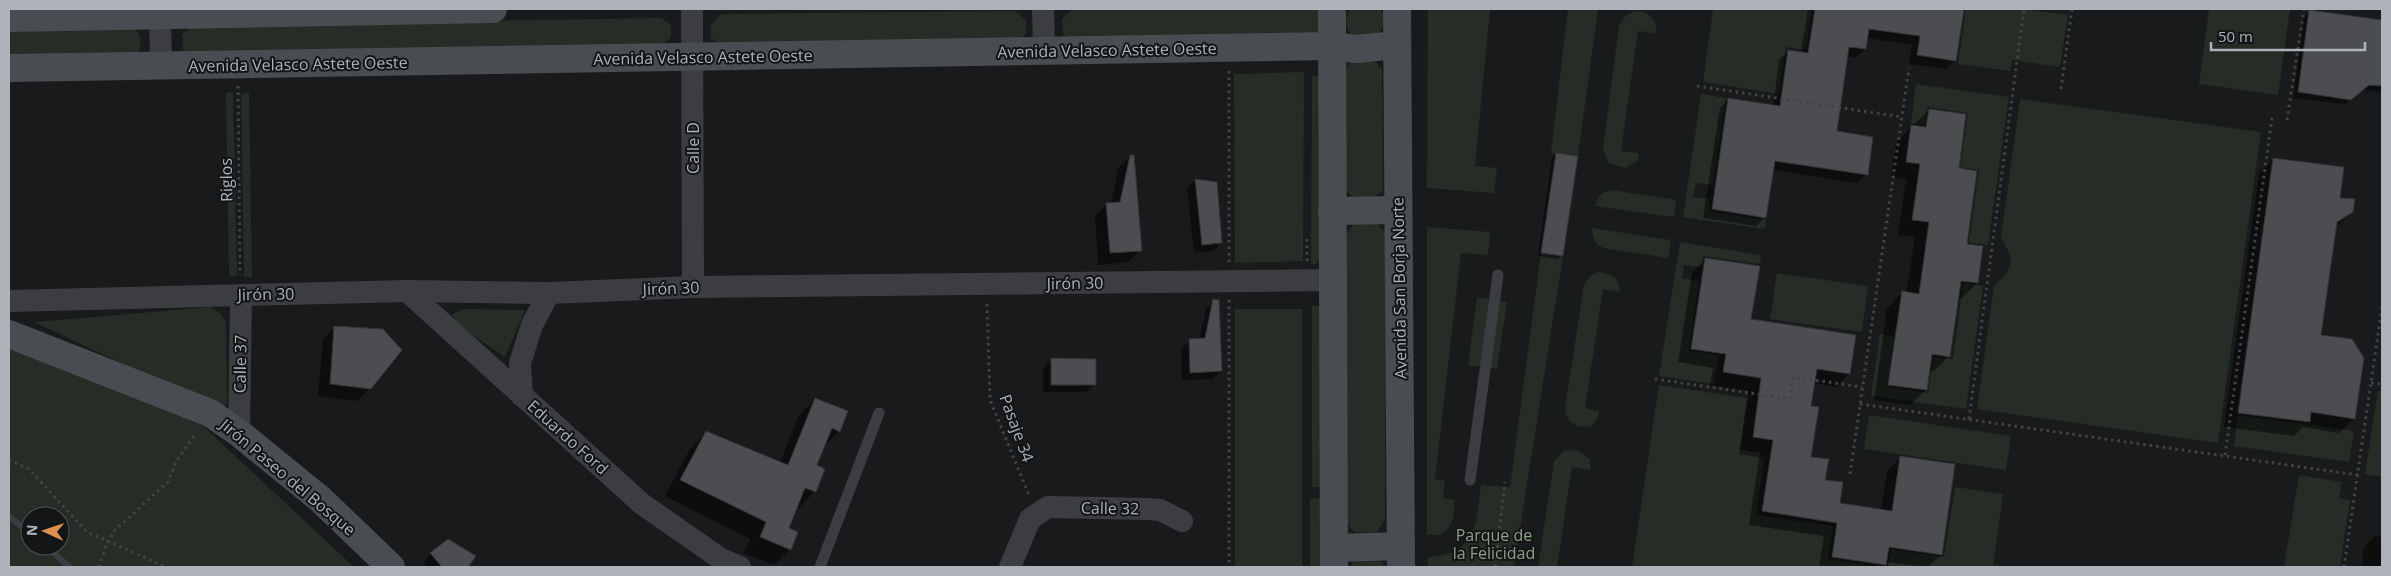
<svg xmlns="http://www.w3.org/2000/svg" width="2391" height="576" font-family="'Open Sans',sans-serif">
	<rect width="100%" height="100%" fill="#191a1b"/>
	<g fill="#262d26" fill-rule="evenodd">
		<polygon points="1073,9 1319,9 1319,33 1073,42 1063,34 1062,19"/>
		<path d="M1350 9H1380C1386 19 1384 27 1377 36L1353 37C1345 28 1344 19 1350 9Z"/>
		<polygon points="1428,9 1490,9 1475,166 1497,168 1494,193 1427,188"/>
		<polygon points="1568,9 1598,9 1578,156 1551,153"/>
		<polygon points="1713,9 1812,9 1806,50 1786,47 1779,94 1703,82"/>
		<polygon points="1966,9 2023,9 2068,15 2060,67 2012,60 2010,71 1958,64"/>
		<polygon points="2209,9 2290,9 2278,95 2199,84"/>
		<polygon points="1015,11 1026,20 1026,34 1016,42 722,46 711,38 711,26 720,14"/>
		<path d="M1637 11C1650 13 1657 19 1656 33L1638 31 1621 151 1639 153 1638 160 1626 168 1609 163 1603 149 1619 26C1623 17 1627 13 1637 11Z"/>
		<polygon points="661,18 671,25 671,37 661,47 195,55 183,50 182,34 193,26"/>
		<path d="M133 25C143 39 143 45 134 59L9 61V28Z"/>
		<polygon points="1372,58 1382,69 1383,190 1370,200 1354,199 1345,189 1344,71 1353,59"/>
		<polygon points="1304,72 1303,261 1235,263 1234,74"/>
		<polygon points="1312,76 1319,76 1319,258 1316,264 1311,264"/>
		<polygon points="1916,84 2009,97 1988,245 1969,242 1979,170 1960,167 1968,113 1928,107 1925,125 1911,123"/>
		<polygon points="233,92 237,276 229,276 226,93"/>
		<polygon points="249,93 252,277 244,277 241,94"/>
		<polygon points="1701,94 1726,98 1713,185 1696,183 1693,197 1710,199 1709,211 1766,220 1765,229 1683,217"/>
		<path d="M2020 99 2261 132 2218 443 1977 409 1994 286C2015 266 2015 262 2001 238Z"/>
		<path d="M1611 190 1676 200 1674 217 1595 206C1598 197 1601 192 1611 190Z"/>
		<polygon points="1356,221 1374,221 1386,233 1385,519 1377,532 1355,532 1344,521 1345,237"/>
		<polygon points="1427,227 1490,232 1488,255 1461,253 1435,479 1445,481 1443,498 1455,500 1453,519 1447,530 1439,535 1427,535"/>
		<path d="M1592 228 1671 240 1668 258 1603 248C1594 243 1593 238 1592 228Z"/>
		<polygon points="1680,242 1761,255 1760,264 1703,256 1701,267 1684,265 1682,278 1699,281 1689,351 1719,355 1714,384 1659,376"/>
		<path d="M1541 253 1563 256 1514 567H1428V557C1477 554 1476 524 1481 485L1510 487Z"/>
		<path d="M1598 272C1612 274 1619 277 1620 292L1603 289 1585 408 1599 411 1598 417 1592 426C1577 429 1566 424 1565 408L1584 285 1590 276Z"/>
		<polygon points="1777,273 1868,286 1862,332 1770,319"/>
		<polygon points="1963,283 1983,286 1966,409 1871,396 1880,334 1894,337 1887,387 1928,393 1933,357 1953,359"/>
		<polygon points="1477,297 1507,302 1497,369 1468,365"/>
		<rect x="1312" y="306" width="11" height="181"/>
		<polygon points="211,307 220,313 226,322 227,404 221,410 34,322"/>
		<polygon points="463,309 525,310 505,357 458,325 452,315"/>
		<rect x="1235" y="309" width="67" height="258"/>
		<path d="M9 342 134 393 202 425 354 567H9ZM30 516H60V546H30Z"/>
		<polygon points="1659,385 1747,398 1739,454 1764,458 1756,515 1833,526 1828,559 1881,567 1632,567"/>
		<polygon points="2378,391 2382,391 2382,477 2365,474"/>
		<polygon points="1869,415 2011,436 2006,470 1864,449"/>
		<polygon points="2238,415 2354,431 2349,462 2234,446"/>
		<polygon points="1571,450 1579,451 1590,459 1590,470 1572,467 1557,567 1538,567 1554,461 1564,451"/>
		<polygon points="2299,475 2342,482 2339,498 2350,500 2340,567 2284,567"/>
		<polygon points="1955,487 2003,494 1993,565 2011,567 1888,567 1891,549 1944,557"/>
		<polygon points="1325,498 1325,567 1310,567 1310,499"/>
		<polygon points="1355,559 1379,560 1387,567 1350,567"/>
	</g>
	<g fill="#0007">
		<polygon points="1808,9 1962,9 1955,60 1946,69 1909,64 1912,45 1867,38 1865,49 1856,58 1847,56 1835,132 1866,174 1857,183 1773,170 1765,217 1756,226 1703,218 1720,108 1729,99 1773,106 1779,60 1788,51 1801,53"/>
		<polygon points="2310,11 2382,21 2382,92 2363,90 2345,104 2293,98 2304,17"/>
		<polygon points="1929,110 1957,169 1965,245 1981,247 1977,283 1962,298 1957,298 1949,356 1934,371 1928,371 1925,390 1910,405 1874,400 1887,308 1902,293 1906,293 1915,237 1898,235 1906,179 1891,177 1896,142"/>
		<polygon points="1556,154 1561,255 1558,259 1538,256 1552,158"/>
		<polygon points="1130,156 1140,251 1128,262 1098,265 1095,216 1107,204 1111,204 1118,168"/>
		<polygon points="2273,159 2339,199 2352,211 2335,228 2320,336 2354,419 2339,433 2303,427 2294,436 2224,427 2259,173"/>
		<polygon points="1195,180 1221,243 1213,251 1194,253 1187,188"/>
		<polygon points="1705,259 1750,320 1849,373 1836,387 1813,383 1810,407 1810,458 1838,504 1881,510 1887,471 1901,457 1941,555 1928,567 1885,562 1882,567 1819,567 1824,536 1749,525 1760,453 1740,450 1749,391 1710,385 1713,368 1678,362 1692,273"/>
		<polygon points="1214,301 1221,371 1213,379 1182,380 1181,349 1189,341 1199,340 1206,309"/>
		<polygon points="335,327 370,388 357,401 318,396 323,339"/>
		<polygon points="1051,360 1095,384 1086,392 1043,392 1043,368"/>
		<polygon points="815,399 839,431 823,448 815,466 815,491 799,508 796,506 787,529 790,549 774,565 744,553 750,539 665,496 690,449 706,433 780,463 799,415"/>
		<polygon points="2375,536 2382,537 2382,567 2361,567 2364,547"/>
		<polygon points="431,554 474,556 466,567 427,567 423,562"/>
	</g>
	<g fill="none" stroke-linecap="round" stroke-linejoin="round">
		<g stroke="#353f43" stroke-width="6">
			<polyline points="9,516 30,534"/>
			<polyline points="45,546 70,567"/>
		</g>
	</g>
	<g fill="#4c4d50" stroke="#343437">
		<polygon points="1815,9 1964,9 1956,61 1917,55 1920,36 1869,29 1866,49 1849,47 1837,131 1873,137 1868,175 1775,161 1766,218 1712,209 1728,98 1780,106 1788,50 1808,53"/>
		<polygon points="2309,10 2382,20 2382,86 2369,85 2351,100 2298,92"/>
		<polygon points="1929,109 1966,114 1959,168 1977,171 1967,244 1983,246 1978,283 1961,281 1950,357 1932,354 1927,390 1888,385 1902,291 1919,294 1929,222 1912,220 1920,164 1906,162 1911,125 1926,127"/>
		<polygon points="1556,153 1578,156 1563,256 1541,253"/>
		<polygon points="1130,155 1134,155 1142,251 1110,253 1106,203 1120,202"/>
		<polygon points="2273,158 2344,167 2340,198 2355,199 2353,212 2337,222 2321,335 2352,339 2364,358 2355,419 2311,412 2310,422 2238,413"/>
		<polygon points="1195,179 1217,182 1222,243 1202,245"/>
		<polygon points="1705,258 1760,266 1751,319 1856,335 1850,374 1817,369 1811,406 1819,407 1811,457 1829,459 1825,480 1843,482 1840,503 1892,511 1900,456 1955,464 1942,555 1889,547 1886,565 1832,557 1837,523 1762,511 1773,440 1753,437 1761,378 1723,372 1726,354 1691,349"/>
		<polygon points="1213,299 1219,300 1222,371 1190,373 1189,339 1205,338"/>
		<polygon points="334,326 383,329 402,350 371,389 330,384"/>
		<polygon points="1051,358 1096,359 1096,385 1051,385"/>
		<polygon points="815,398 848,411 840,432 832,428 817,465 825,469 816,492 805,488 789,528 798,532 791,550 760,537 766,522 680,480 706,431 788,465"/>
		<polygon points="448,539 476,556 468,567 442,567 430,553"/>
	</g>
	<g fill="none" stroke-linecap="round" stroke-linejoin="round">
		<g stroke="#414447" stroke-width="3" stroke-dasharray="2.5 4" stroke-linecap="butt">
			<polyline points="1229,71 1229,262"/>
			<polyline points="238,86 240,275"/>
			<polyline points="1697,86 1902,117"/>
			<polyline points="2061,89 2072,9"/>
			<polyline points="2287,120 2304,9"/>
			<polyline points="1307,261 1307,237"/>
			<polyline points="1229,300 1229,567"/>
			<polyline points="987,304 990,400 1029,495"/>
			<polyline points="1655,379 1790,399 1793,377 1862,387"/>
			<polyline points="2371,383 2382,384"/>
			<polyline points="1860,404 2358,475"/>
			<polyline points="1969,419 2024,9"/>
			<polyline points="2225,455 2272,118"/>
			<polyline points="9,460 29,469 87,532 166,567"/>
			<polyline points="1850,474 1909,68"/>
			<polyline points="99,567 107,543 115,530 168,482 176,462 196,433"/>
			<polyline points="1495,567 1505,482"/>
			<polyline points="2344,567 2382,307"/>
		</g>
		<g stroke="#3b3d40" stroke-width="11">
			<polyline points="1470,480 1498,275"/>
			<polyline points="820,567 879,413"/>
		</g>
		<g stroke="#3b3d40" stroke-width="22">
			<polyline points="160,9 161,66"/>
			<polyline points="692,9 693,287"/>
			<polyline points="1043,9 1044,51"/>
			<polyline points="407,291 642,504 721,559 740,567"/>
			<polyline points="9,301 407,291 549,293 693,287 1333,280"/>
			<polyline points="522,396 520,363 532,325 549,293"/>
			<polyline points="239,433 241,295"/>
			<polyline points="1010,567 1030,519 1048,507 1149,509 1160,510 1182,521"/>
		</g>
		<g stroke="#494c50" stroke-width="28">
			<polyline points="1332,9 1334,567"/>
			<polyline points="1397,9 1401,567"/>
			<polyline points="9,18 493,9"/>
			<polyline points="9,68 1331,46 1357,49 1396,45"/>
			<polyline points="1332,211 1397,210"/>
			<polyline points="9,334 210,413 239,433 320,499 391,567"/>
			<polyline points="1334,548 1401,546"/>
		</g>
	</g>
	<g text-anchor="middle" stroke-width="4" stroke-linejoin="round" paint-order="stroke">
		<g font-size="16" fill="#adb3b9" stroke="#141516">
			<text transform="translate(1107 50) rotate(-1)" y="6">Avenida Velasco Astete Oeste</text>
			<text transform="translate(703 57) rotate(-1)" y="6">Avenida Velasco Astete Oeste</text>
			<text transform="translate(298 64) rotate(-1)" y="6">Avenida Velasco Astete Oeste</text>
			<text transform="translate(693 148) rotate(-90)" y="6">Calle D</text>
			<text transform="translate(226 180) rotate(-91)" y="6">Riglos</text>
			<text transform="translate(1075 283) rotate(-1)" y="6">Jirón 30</text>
			<text transform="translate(671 288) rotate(-2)" y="6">Jirón 30</text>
			<text transform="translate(1399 288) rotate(-91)" y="6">Avenida San Borja Norte</text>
			<text transform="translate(266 294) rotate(-1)" y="6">Jirón 30</text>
			<text transform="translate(240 364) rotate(-89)" y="6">Calle 37</text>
			<text transform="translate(1017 428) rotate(70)" y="6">Pasaje 34</text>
			<text transform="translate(568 437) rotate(42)" y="6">Eduardo Ford</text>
			<text transform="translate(288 477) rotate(40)" y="6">Jirón Paseo del Bosque</text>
			<text transform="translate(1110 508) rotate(1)" y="6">Calle 32</text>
		</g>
		<g font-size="16" fill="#8ba287" stroke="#141516">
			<text x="1494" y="541">Parque de<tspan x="1494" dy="18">la Felicidad</tspan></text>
		</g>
	</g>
	<rect width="2391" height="576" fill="none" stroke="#adb3b9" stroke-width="20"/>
	<g transform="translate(45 531) rotate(273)"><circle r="24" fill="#141516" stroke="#515457"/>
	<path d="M0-4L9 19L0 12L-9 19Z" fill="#de914f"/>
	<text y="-8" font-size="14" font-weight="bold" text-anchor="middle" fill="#adb3b9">N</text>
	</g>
	<path d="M2211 42v8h154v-8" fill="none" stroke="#adb3b9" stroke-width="2.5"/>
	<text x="2218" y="42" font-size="15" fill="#adb3b9" stroke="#141516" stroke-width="4" paint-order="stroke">50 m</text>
</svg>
